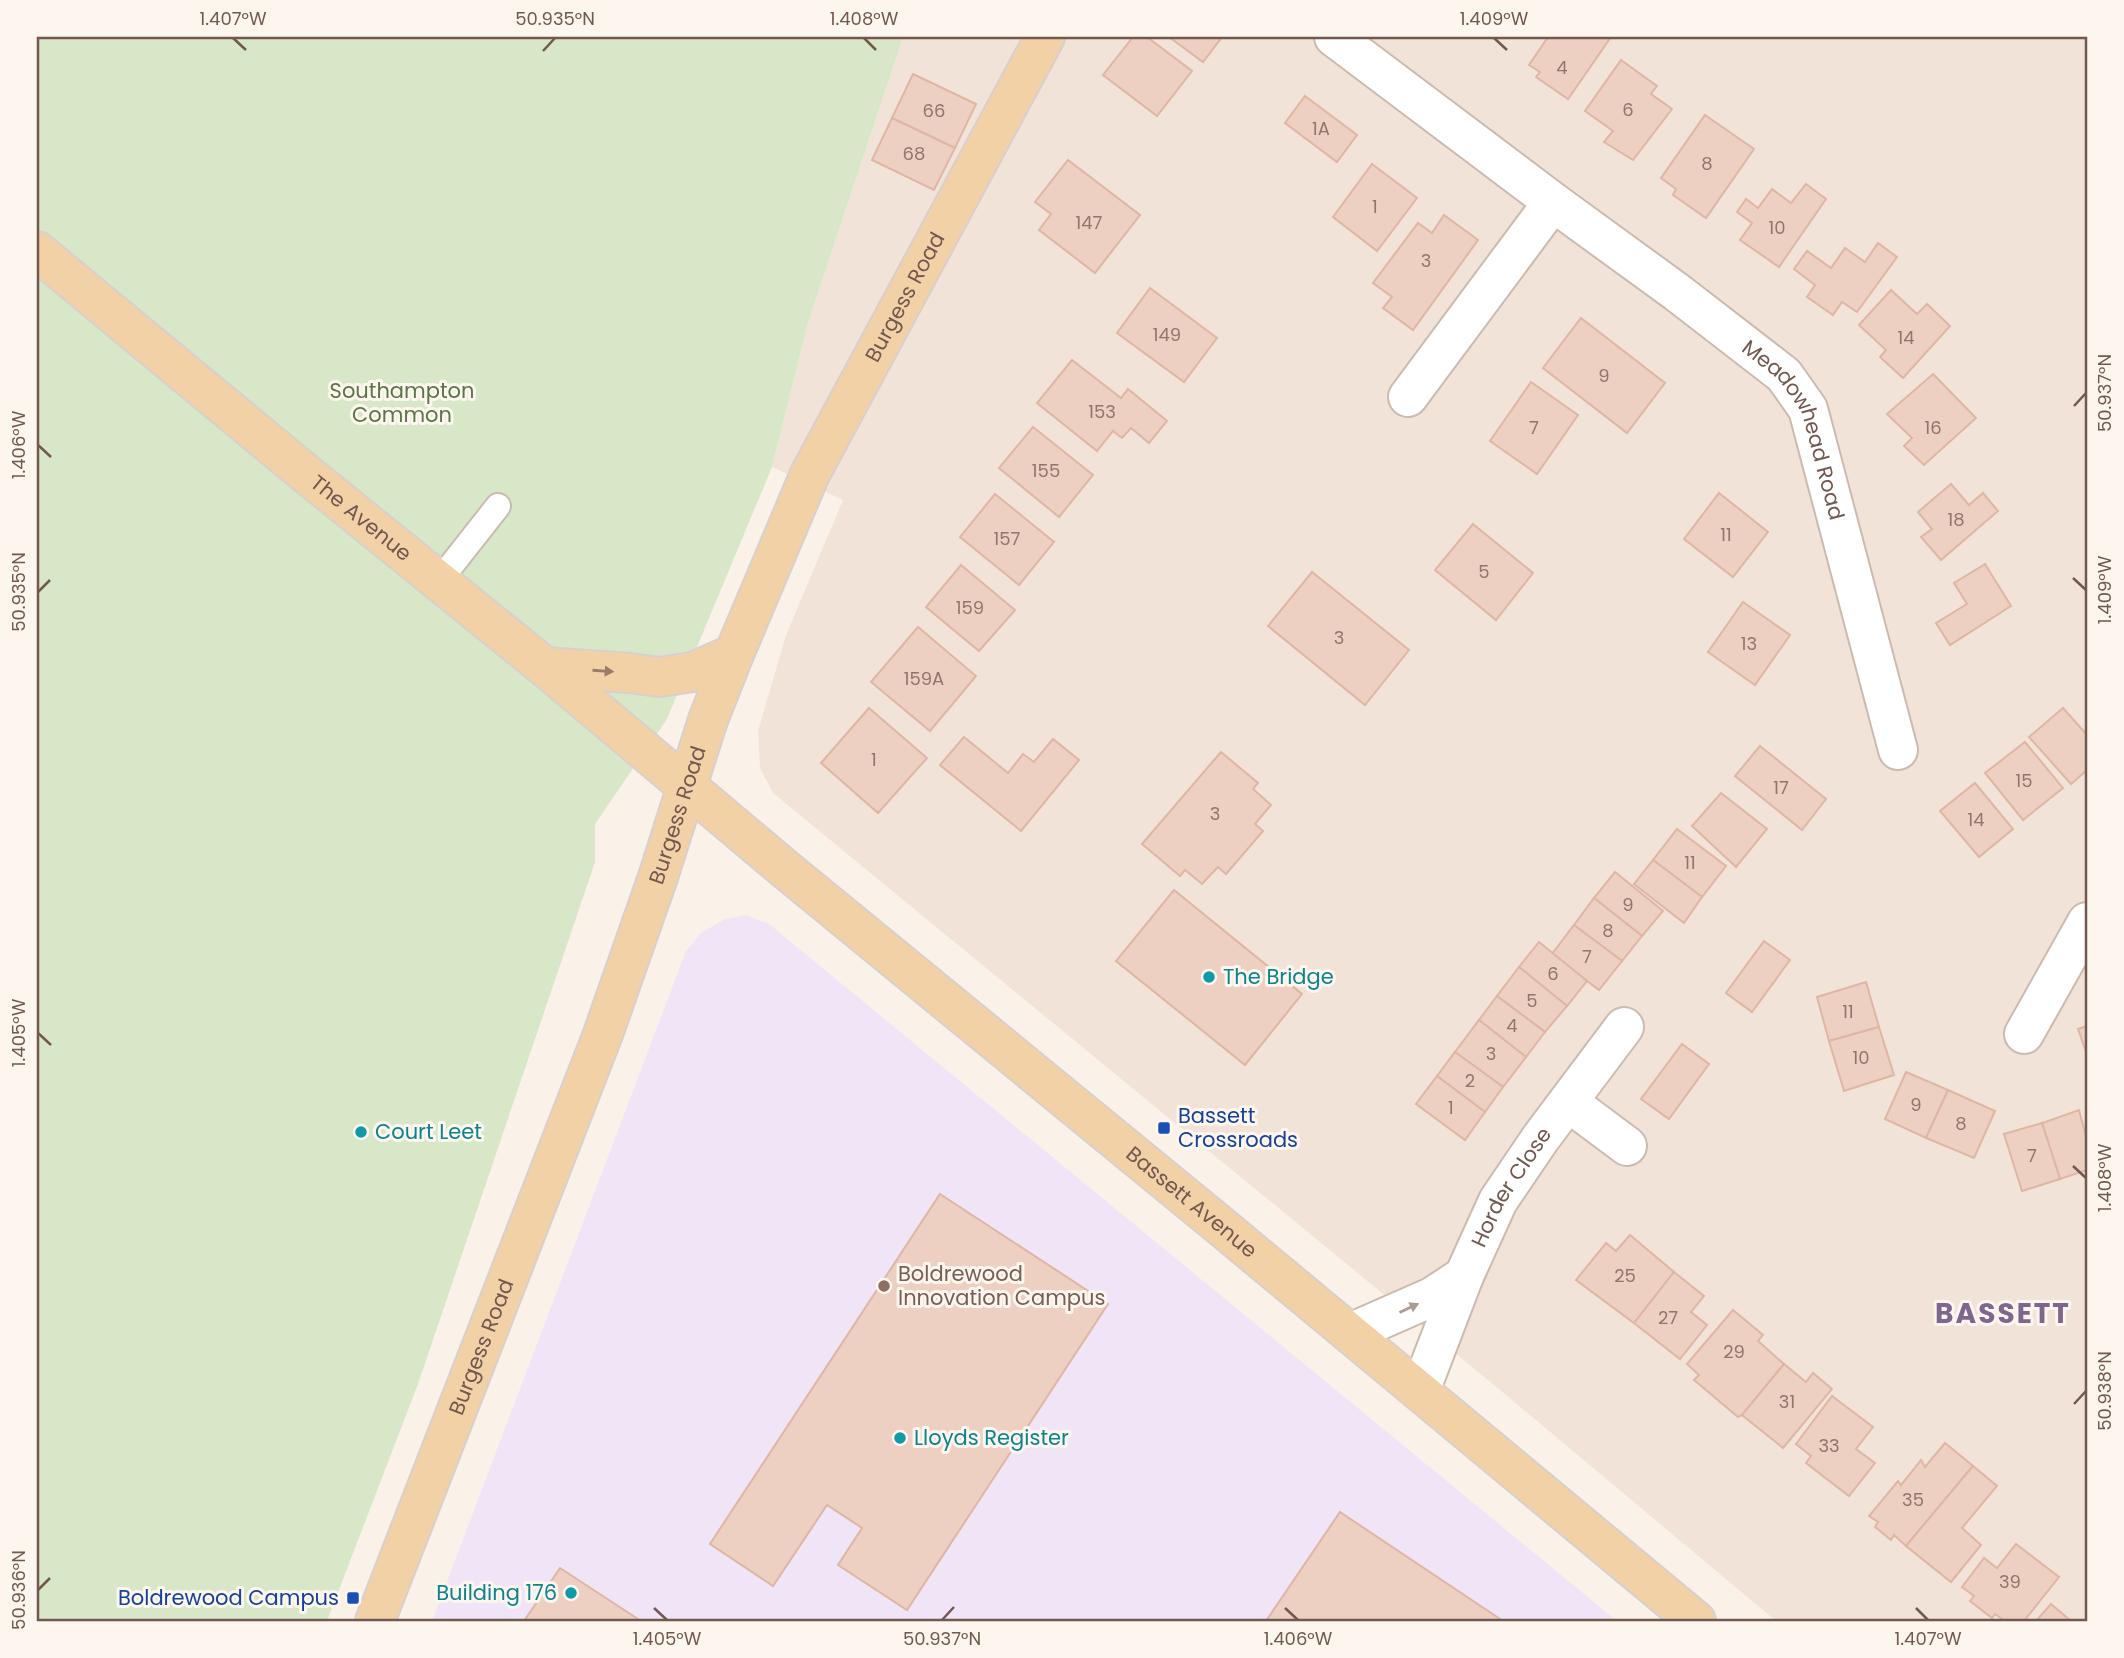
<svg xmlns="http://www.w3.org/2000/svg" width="2124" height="1658" font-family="Poppins,sans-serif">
	<rect width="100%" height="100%" fill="#faf2e8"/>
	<polygon fill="#f1e3d7" points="903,37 2087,37 2087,1621 1776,1621 1494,1385 773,793 760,768 758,731 786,635 843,500 772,467 808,323"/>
	<polygon fill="#efe5f7" points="747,915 769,924 1617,1621 432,1621 686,951 701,933 725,919"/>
	<polygon fill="#d7e7c7" points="37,37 903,37 808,323 772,467 667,719 595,824 595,862 418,1384 327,1621 37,1621"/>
	<g fill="#edd0c2" stroke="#dfb6a4" stroke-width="2">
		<polygon points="1133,37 1147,37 1192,71 1157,116 1103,75"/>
		<polygon points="1169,37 1222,37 1203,62"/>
		<polygon points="1548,37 1611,37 1568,99 1536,77 1540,72 1529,65"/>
		<polygon points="1621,60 1657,86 1651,94 1672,109 1633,160 1604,142 1613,131 1585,111"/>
		<polygon points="913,74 976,104 955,148 892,118"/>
		<polygon points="1305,96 1357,135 1337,162 1285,123"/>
		<polygon points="1705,115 1754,149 1706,218 1673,195 1676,189 1661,178"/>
		<polygon points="892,118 955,148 934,190 872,160"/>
		<polygon points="1068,160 1140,215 1095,273 1039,230 1051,214 1035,202"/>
		<polygon points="1372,164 1417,198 1377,251 1333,217"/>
		<polygon points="1806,184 1826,199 1779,267 1740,240 1752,223 1737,212 1746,199 1758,208 1772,189 1791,203"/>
		<polygon points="1444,215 1478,240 1413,330 1383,308 1392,297 1373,283 1418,223 1432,233"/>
		<polygon points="1878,243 1897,257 1857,312 1842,302 1833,315 1807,297 1815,285 1794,269 1807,251 1831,268 1845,248 1865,262"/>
		<polygon points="1150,288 1217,338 1184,382 1117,333"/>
		<polygon points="1891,290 1917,314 1927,304 1950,326 1903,378 1880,357 1886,350 1859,325"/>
		<polygon points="1581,318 1665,383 1627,433 1543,368"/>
		<polygon points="1072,360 1121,398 1128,389 1167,421 1149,443 1131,428 1122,438 1113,431 1097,451 1037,403"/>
		<polygon points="1933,374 1976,418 1924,465 1904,446 1912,438 1887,414"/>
		<polygon points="1531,382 1578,415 1537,474 1490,441"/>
		<polygon points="1033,427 1093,475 1059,517 999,468"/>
		<polygon points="1951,484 1969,505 1983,493 1998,511 1941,560 1921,537 1932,529 1918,512"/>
		<polygon points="1719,493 1768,532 1733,577 1684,539"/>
		<polygon points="995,494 1054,542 1019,585 960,537"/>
		<polygon points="1473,524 1533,573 1496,620 1435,570"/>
		<polygon points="1985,564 2011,606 1950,645 1936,623 1967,604 1954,583"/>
		<polygon points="961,565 1015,610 979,651 926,607"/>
		<polygon points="1312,572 1409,650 1365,705 1268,626"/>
		<polygon points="1743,602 1790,635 1755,685 1708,652"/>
		<polygon points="918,627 976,676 930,731 871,682"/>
		<polygon points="869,708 927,758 878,813 821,763"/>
		<polygon points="2063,708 2087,735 2087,770 2071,784 2029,737"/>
		<polygon points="964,737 1008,773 1023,754 1034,762 1053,739 1079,760 1021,831 940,765"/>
		<polygon points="2025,742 2063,788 2023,820 1985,773"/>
		<polygon points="1760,746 1826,799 1802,830 1735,776"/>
		<polygon points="1221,752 1258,783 1253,789 1271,805 1255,824 1263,831 1226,874 1218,867 1202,884 1185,870 1180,876 1142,844"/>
		<polygon points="1975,783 2013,829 1979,857 1940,811"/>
		<polygon points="1721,793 1767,829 1736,867 1692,826"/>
		<polygon points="1677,829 1726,866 1702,897 1653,860"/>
		<polygon points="1653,860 1702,897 1684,923 1634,884"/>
		<polygon points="1615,872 1663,911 1642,936 1594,898"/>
		<polygon points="1174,890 1302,994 1245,1065 1116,961"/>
		<polygon points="1594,898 1642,936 1622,961 1574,925"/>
		<polygon points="1574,925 1622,961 1599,990 1552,954"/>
		<polygon points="1764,941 1790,960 1752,1012 1726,993"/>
		<polygon points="1539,942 1587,981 1567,1006 1519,967"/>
		<polygon points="1519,967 1567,1006 1545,1032 1497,996"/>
		<polygon points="1866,982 1879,1027 1829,1041 1817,997"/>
		<polygon points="1497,996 1545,1032 1526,1057 1479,1020"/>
		<polygon points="1479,1020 1526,1057 1503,1087 1455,1052"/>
		<polygon points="2087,1026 2087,1055 2078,1029"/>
		<polygon points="1879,1027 1894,1075 1844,1091 1829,1041"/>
		<polygon points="1682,1044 1709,1064 1669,1119 1641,1099"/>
		<polygon points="1455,1052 1503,1087 1485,1112 1437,1076"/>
		<polygon points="1906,1072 1948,1090 1926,1138 1885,1119"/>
		<polygon points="1437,1076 1485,1112 1465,1140 1416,1104"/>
		<polygon points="1948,1090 1995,1111 1974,1158 1926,1138"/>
		<polygon points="2079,1110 2087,1140 2087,1170 2060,1179 2042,1123"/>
		<polygon points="2042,1123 2060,1179 2022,1191 2004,1134"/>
		<polygon points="940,1194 1108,1304 907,1610 838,1565 862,1528 827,1505 773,1586 710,1544"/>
		<polygon points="1630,1235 1674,1272 1634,1323 1576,1280 1606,1243 1616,1251"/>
		<polygon points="1674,1272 1704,1296 1691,1312 1707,1325 1680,1359 1634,1323"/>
		<polygon points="1733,1310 1763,1335 1758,1341 1784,1364 1742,1415 1738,1417 1694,1380 1699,1375 1687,1364"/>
		<polygon points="1784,1364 1806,1382 1813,1373 1832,1389 1783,1448 1742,1415"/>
		<polygon points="1832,1396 1873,1427 1856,1449 1875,1463 1849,1496 1806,1463 1811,1456 1796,1444"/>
		<polygon points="1945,1443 1973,1466 1906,1546 1894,1535 1891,1540 1875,1527 1878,1522 1869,1516 1898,1481 1901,1485 1921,1460 1925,1467"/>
		<polygon points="1973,1466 1997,1486 1962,1528 1981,1545 1951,1582 1906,1546"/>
		<polygon points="1340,1512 1503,1621 1266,1621"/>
		<polygon points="2016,1544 2059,1577 2024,1621 2005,1621 1995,1614 1992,1618 1970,1601 1974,1596 1962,1587 1984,1558 1997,1568"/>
		<polygon points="560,1568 638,1619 641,1621 524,1621"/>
		<polygon points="2051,1604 2071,1621 2036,1621"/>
	</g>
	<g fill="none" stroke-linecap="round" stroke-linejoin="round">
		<g stroke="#ccbaaf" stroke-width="28">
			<polyline id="service" points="439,581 498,506"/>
		</g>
		<g stroke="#ccbaaf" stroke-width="42">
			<g id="minor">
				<path id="s1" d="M1334 37 1553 202 1678 293 1784 375 1808 409 1898 750"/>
				<polyline points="1408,397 1553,202"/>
				<polyline points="2024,1034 2087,922"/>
				<polyline points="1568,1102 1627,1146"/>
				<polyline points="1350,1333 1432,1297 1464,1276"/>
				<path id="s2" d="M1420 1391 1464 1276 1498 1201 1540 1139 1624 1027"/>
			</g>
		</g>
		<g stroke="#d8d0cd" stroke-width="42">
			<g id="primary">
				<path id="s3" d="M37 251 299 468 545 667 785 869 1217 1223 1696 1621"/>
				<polyline points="545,667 630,673 659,677 693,672 734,654"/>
				<path id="s4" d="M375 1621 603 1034 658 877 708 720 734 654 810 474 1045 37"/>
			</g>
		</g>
		<use href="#service" stroke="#fff" stroke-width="24"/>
		<use href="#minor" stroke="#fff" stroke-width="38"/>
		<use href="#primary" stroke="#f3d1a7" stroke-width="38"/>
	</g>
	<defs><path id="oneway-solid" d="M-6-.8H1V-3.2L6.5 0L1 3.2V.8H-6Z" transform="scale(1.75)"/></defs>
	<use fill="#997c69" href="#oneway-solid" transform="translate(603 671) rotate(4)"/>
	<use fill="#aa9b95" href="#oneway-solid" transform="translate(1409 1308) rotate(-25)"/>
	<path fill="none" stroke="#72584e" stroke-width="2.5" d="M233 38 246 50M864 38 876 50M1494 38 1507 50M543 51 555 38M2074 406 2086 393M38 445 51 457M2073 578 2086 590M38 592 50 580M38 1033 51 1045M2073 1166 2086 1178M2074 1404 2086 1391M38 1590 50 1578M654 1608 667 1620M1285 1608 1298 1620M1916 1608 1928 1620M942 1620 954 1607"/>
	<g fill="#0f9aa8" stroke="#fdf6ee" stroke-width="2.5">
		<circle cx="1209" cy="977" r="7"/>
		<circle cx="361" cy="1132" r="7"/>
		<circle cx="900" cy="1438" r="7"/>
		<circle cx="571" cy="1593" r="7"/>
	</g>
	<g fill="#1a4fb4" stroke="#fdf6ee" stroke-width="2.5">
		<rect x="1157" y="1121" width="14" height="14" rx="3.5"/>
		<rect x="346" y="1591" width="14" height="14" rx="3.5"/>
	</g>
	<circle fill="#8d6e63" stroke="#fdf6ee" stroke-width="2.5" cx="884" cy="1286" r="7"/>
	<g text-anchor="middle" stroke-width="6" stroke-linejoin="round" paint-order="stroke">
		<g font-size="18" fill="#91766b">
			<text x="1562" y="74">4</text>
			<text x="1628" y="116">6</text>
			<text x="934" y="117">66</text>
			<text x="1321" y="135">1A</text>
			<text x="914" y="160">68</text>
			<text x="1707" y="170">8</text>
			<text x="1375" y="213">1</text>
			<text x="1089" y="229">147</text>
			<text x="1777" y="234">10</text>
			<text x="1426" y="267">3</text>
			<text x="1167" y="341">149</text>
			<text x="1906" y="344">14</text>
			<text x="1604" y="382">9</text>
			<text x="1102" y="418">153</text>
			<text x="1534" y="434">7</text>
			<text x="1933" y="434">16</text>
			<text x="1046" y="477">155</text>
			<text x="1956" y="526">18</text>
			<text x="1726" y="541">11</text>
			<text x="1007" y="545">157</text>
			<text x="1484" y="578">5</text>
			<text x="970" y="614">159</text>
			<text x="1339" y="644">3</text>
			<text x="1749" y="650">13</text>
			<text x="924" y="685">159A</text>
			<text x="874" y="766">1</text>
			<text x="2024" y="787">15</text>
			<text x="1781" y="794">17</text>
			<text x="1215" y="820">3</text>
			<text x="1976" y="826">14</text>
			<text x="1690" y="869">11</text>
			<text x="1628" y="911">9</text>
			<text x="1608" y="937">8</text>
			<text x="1587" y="963">7</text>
			<text x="1553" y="980">6</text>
			<text x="1532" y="1007">5</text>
			<text x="1848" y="1018">11</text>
			<text x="1512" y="1032">4</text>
			<text x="1491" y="1060">3</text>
			<text x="1861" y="1064">10</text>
			<text x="1470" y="1087">2</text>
			<text x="1916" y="1111">9</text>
			<text x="1451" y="1114">1</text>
			<text x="1961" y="1130">8</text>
			<text x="2032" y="1162">7</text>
			<text x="1625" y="1282">25</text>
			<text x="1668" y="1324">27</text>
			<text x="1734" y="1358">29</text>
			<text x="1787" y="1408">31</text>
			<text x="1829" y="1452">33</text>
			<text x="1913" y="1506">35</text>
			<text x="2010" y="1588">39</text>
		</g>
		<g font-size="21" fill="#72584e" stroke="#fdf6ee">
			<text dy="7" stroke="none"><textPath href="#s4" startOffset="1428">Burgess Road</textPath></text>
			<text dy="7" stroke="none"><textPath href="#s1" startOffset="616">Meadowhead Road</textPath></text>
			<text dy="7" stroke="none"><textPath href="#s3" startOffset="420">The Avenue</textPath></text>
			<text dy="7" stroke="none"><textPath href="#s4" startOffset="861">Burgess Road</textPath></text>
			<text dy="7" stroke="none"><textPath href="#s2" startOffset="224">Horder Close</textPath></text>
			<text dy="7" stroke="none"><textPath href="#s3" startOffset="1496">Bassett Avenue</textPath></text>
			<text dy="7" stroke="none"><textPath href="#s4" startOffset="294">Burgess Road</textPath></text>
		</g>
		<g font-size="21" fill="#597747" stroke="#fdf6ee">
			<text x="402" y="398">Southampton<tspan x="402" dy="24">Common</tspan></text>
		</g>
		<g font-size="21" fill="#0d838f" stroke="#fdf6ee" text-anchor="start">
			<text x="1223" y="984">The Bridge</text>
			<text x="375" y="1139">Court Leet</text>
			<text x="914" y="1445">Lloyds Register</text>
			<text x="557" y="1600" text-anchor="end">Building 176</text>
		</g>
		<g font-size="21" fill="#164399" stroke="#fdf6ee" text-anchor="start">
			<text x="1178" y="1123">Bassett<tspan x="1178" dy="24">Crossroads</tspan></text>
			<text x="339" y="1605" text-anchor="end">Boldrewood Campus</text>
		</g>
		<g font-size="21" fill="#785e54" stroke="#fdf6ee" text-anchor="start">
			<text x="898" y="1281">Boldrewood<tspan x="898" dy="24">Innovation Campus</tspan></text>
		</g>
		<g font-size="28" font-weight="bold" letter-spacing="2" fill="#7e668e" stroke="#fdf6ee">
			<text x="2003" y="1323">BASSETT</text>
		</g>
	</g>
	<rect width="2124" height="1658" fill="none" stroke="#fdf6ee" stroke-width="77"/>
	<rect x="38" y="38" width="2048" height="1582" fill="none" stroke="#72584e" stroke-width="2.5"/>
	<g font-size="18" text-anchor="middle" fill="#72584e">
		<text x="233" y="25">1.407°W</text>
		<text x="555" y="25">50.935°N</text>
		<text x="864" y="25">1.408°W</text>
		<text x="1494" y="25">1.409°W</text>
		<text transform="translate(2105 393) rotate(-90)" y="6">50.937°N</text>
		<text transform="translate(19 445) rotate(-90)" y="6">1.406°W</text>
		<text transform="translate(2105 590) rotate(-90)" y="6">1.409°W</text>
		<text transform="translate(19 592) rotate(-90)" y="6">50.935°N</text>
		<text transform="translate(19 1033) rotate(-90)" y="6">1.405°W</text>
		<text transform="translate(2105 1178) rotate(-90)" y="6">1.408°W</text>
		<text transform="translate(2105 1391) rotate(-90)" y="6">50.938°N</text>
		<text transform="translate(19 1590) rotate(-90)" y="6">50.936°N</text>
		<text x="667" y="1645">1.405°W</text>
		<text x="942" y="1645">50.937°N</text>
		<text x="1298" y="1645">1.406°W</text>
		<text x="1928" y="1645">1.407°W</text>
	</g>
</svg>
